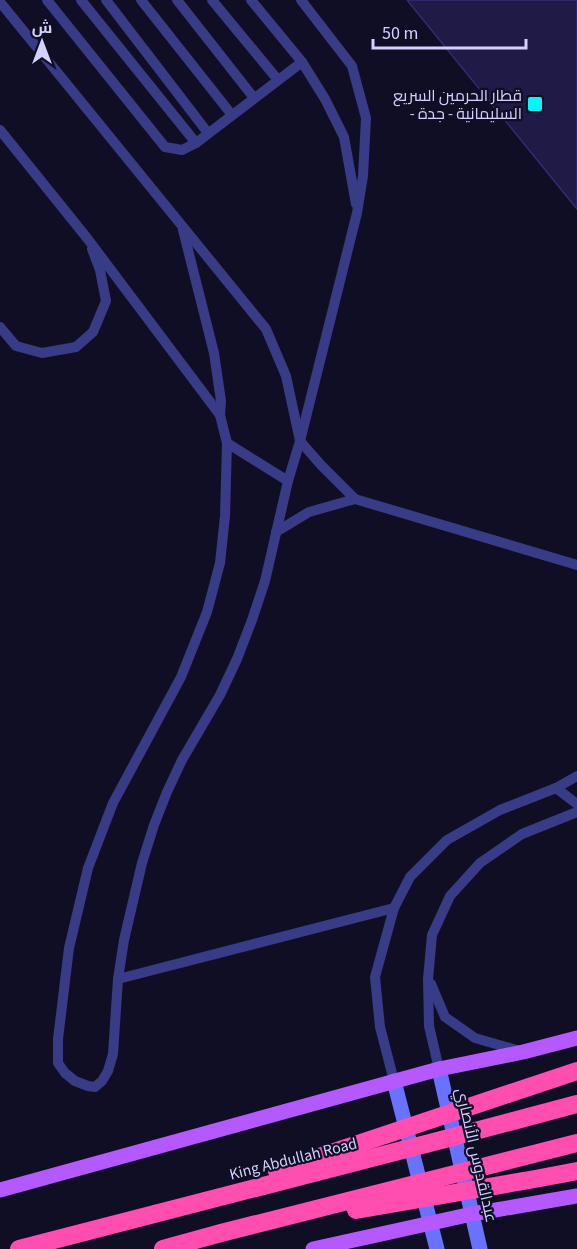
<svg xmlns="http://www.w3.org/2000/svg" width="577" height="1249" font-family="'Source Sans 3',Cairo,sans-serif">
	<rect width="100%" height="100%" fill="#100e25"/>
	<polygon fill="#1f1a46" stroke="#342b72" stroke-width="1.5" points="407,0 577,0 577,209"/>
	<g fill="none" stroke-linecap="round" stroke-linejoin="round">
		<g stroke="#383b85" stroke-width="10">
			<polyline points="47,0 165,147 182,150 196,143 302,62 325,99 344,137 356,204"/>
			<polyline points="81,0 196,143"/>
			<polyline points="106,0 208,133"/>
			<polyline points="141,0 232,115"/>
			<polyline points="177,0 254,98"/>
			<polyline points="212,0 278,80"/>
			<polyline points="251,0 302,62"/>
			<polyline points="0,2 266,329 286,376 300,441 321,465 355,499 309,512 276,532"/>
			<polyline points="0,130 87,238 220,415 227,443 225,516 220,563 207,612 181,677 113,803 88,868 69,948 58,1039 58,1063 65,1073 75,1081 88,1086 95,1087 102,1081 108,1071 113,1054 118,979 124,940 142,863 154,825 167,792 182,760 220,695 237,659 252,620 265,581 288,481 300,441 357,213 363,176 366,118 352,66 301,0"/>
			<polyline points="183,230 214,353 221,401 220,415"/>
			<polyline points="0,327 16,346 42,353 76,347 93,332 106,301 100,270 92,249"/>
			<polyline points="227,443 288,481"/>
			<polyline points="355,499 577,565"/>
			<polyline points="556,788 577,804"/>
			<polyline points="118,979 394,908"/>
			<polyline points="431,984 445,1017 475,1038 520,1051"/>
			<polyline points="439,1069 429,1026 428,979 432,935 450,896 480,863 522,834 577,812"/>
			<polyline points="394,1081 380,1027 375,977 394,908 410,877 447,840 500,810 556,788 577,776"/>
		</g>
		<g stroke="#6971ff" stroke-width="15">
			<polyline points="439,1069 480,1249"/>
			<polyline points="394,1081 437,1249"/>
		</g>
		<g stroke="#b459ff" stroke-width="15">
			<polyline points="0,1190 439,1069 523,1052 577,1038"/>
			<polyline points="313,1249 472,1214 577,1196"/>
		</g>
		<g stroke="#ff4db0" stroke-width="18">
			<polyline points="277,1171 577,1071"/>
			<polyline points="356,1210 535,1179 577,1171"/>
			<polyline points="19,1249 449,1138 577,1104"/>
			<polyline points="163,1249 221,1233 577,1143"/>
		</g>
	</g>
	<rect fill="#00f7fd" stroke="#100e25" stroke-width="2" x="527" y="96" width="16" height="16" rx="3"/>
	<g text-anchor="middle" stroke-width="4.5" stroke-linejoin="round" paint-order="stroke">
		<g font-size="16" fill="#d3d2ff" stroke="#100e25" text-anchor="end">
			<text x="522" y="101">قطار الحرمين السريع<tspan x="522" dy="18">- السليمانية - جدة</tspan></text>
		</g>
		<g font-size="16" fill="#d3d2ff" stroke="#100e25">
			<text transform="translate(477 1155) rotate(77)" y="6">عبدالقدوس الأنصاري</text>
			<text transform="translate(293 1158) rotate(-14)" y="6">King Abdullah Road</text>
		</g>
	</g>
	<g transform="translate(42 42)" stroke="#100e25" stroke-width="4.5" paint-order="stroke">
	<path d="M0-4.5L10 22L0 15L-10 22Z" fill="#d3d2ff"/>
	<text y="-9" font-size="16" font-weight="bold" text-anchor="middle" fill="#d3d2ff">ش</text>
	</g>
	<path d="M373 39v9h153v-9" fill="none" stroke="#d3d2ff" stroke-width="3"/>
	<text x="382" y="39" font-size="18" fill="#d3d2ff" stroke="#100e25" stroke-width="4.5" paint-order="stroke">50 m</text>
</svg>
